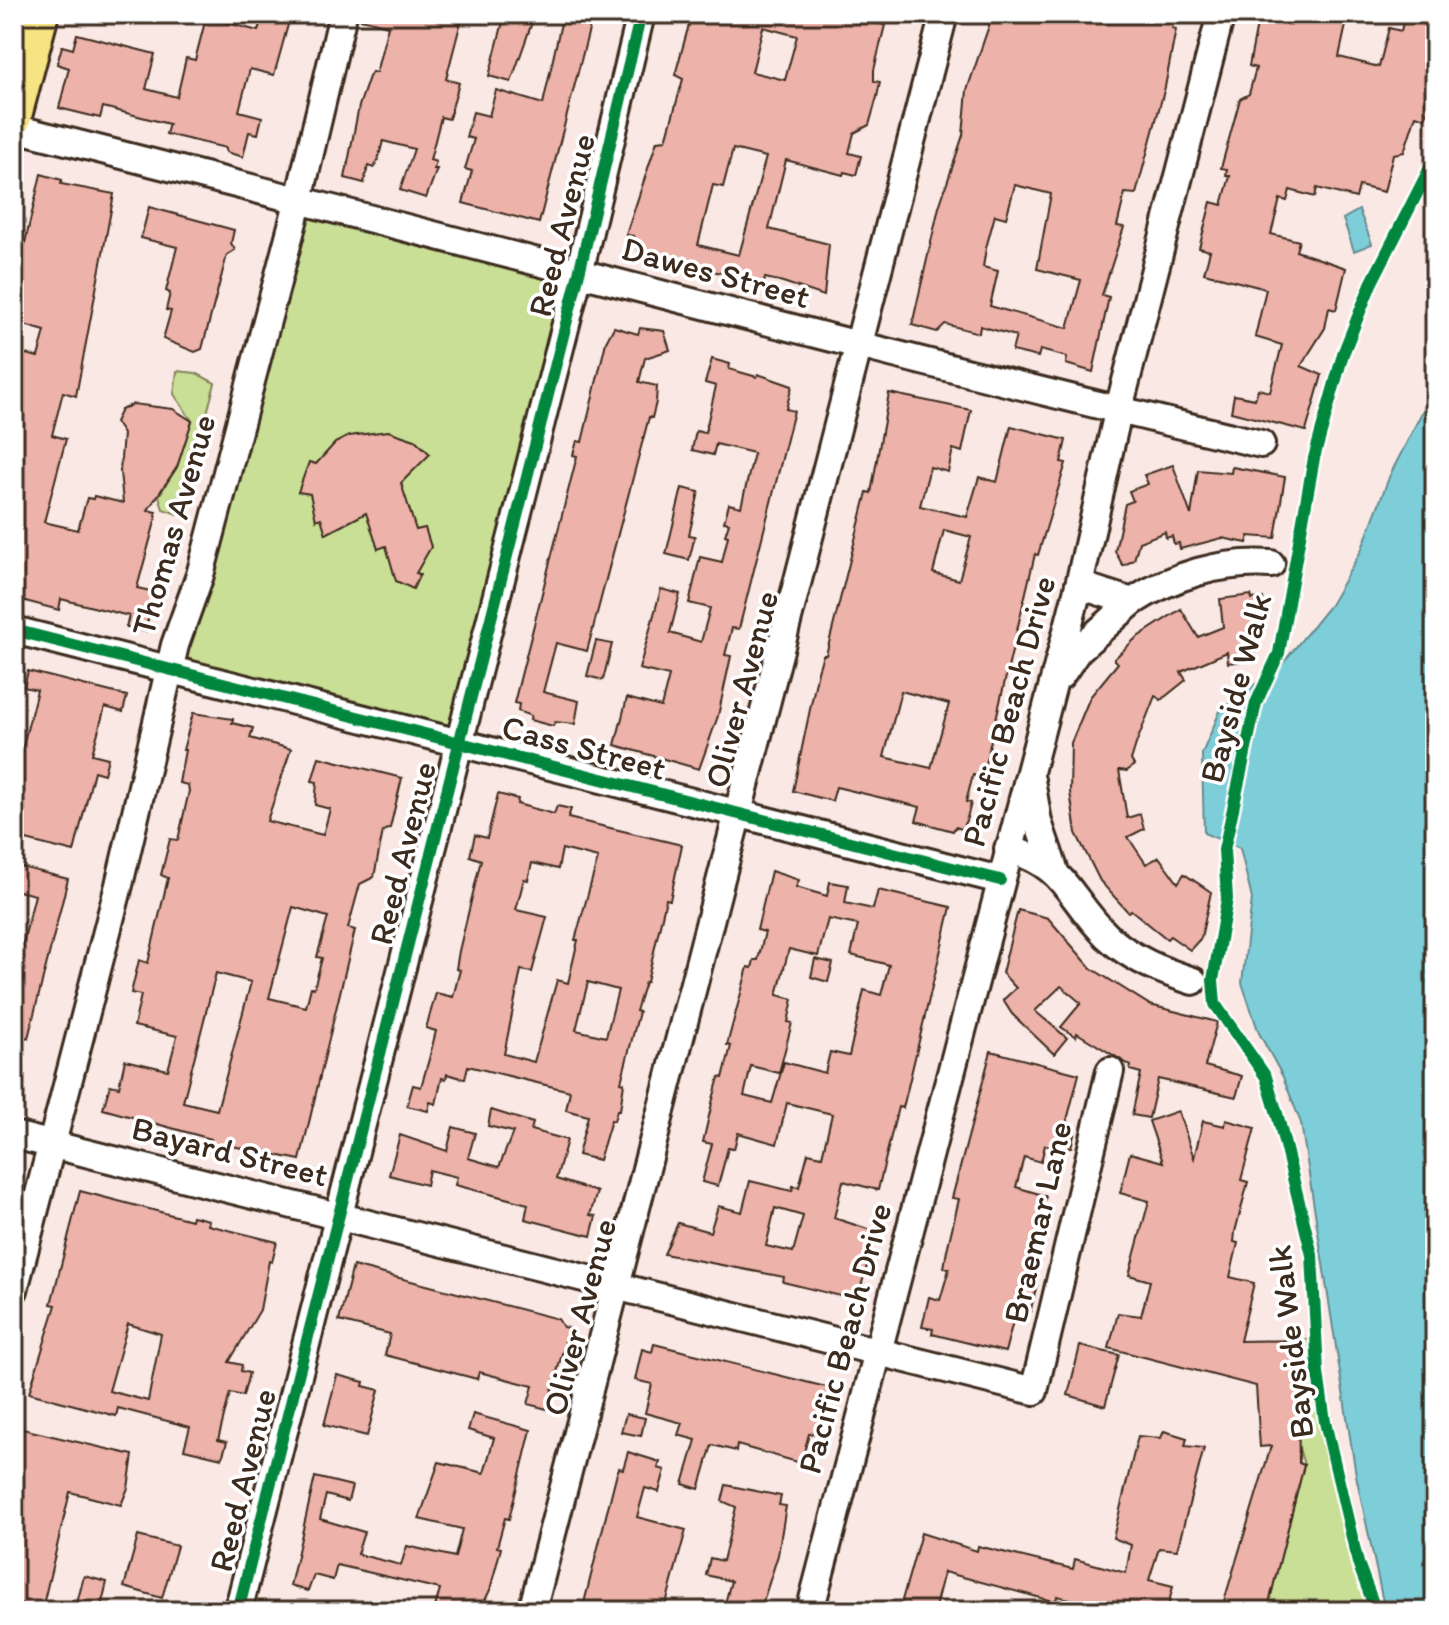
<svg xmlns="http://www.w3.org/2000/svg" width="1449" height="1625" font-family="Itim,sans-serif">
	<rect width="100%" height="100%" fill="#fae8e5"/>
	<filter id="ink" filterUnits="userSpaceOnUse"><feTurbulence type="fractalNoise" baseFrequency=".0125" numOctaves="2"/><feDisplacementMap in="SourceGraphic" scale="16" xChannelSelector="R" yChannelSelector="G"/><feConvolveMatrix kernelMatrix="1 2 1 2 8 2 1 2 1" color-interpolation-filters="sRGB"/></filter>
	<g filter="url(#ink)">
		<g fill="#c8df95" stroke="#82845a" stroke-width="2">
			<polygon points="300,205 572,273 452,734 178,665"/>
			<polygon points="177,371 196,373 215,383 180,515 163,509 159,496 177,467 192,421 174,394"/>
			<polygon points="1311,1339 1355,1567 1375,1603 1376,1611 1267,1611 1304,1465 1298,1445 1298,1405 1303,1402 1303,1340"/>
		</g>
		<g fill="#7eceda" stroke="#638c8f" stroke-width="2">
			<polygon points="1359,210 1372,244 1354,251 1343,219"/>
			<polygon points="1435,387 1435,1611 1385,1611 1356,1475 1301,1123 1283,1077 1259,1033 1242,983 1252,899 1240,848 1204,833 1202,754 1220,711 1283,663 1330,605 1361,551 1390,475"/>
		</g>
		<g fill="#edb2a9" stroke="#3b2a1e" stroke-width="2" fill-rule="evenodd">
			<polygon points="207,14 226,14 224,22 258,31 263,14 291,14 274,75 250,69 239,111 262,117 258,134 249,132 243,157 226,152 226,148 166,134 169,124 103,107 100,118 59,108 69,68 57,64 62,46 73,49 77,34 155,54 146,89 177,97 186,58 195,60"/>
			<polygon points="362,14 463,14 446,79 459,83 449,119 441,117 430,160 436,162 434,169 437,169 426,198 400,190 414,149 383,141 378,160 374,168 368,166 364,183 345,178 359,106 369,77 372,72 376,73 388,26 361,19"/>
			<polygon points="505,14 535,14 511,82 489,76"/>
			<polygon points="563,14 593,14 539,223 463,203 472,171 465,169 474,139 466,137 473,112 489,116 496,90 543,104"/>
			<path d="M692 14H836L885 25 874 70V81L880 82 877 97 869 125 854 133 849 153 861 156 856 175 844 172 843 175 786 160 769 229 829 244 824 296 783 282 765 278 764 283 640 254 634 236 626 235 657 141 666 140 683 79 675 75ZM763 27 797 36 785 80 752 72ZM733 149 766 157 739 255 698 245 713 185 723 187Z"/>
			<path d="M993 14H1033L1053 19 1054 14H1175L1172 28 1176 29 1165 87 1136 194 1125 193 1117 226 1124 227 1102 295 1109 297 1093 372 1066 364 1067 357 1040 350 1038 357 1012 351 1016 336 980 326 979 333 945 324 937 332 912 325 939 207 963 135 967 90ZM1015 185 1051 194 1037 269 1081 280 1068 328 990 306 998 271 983 267 986 248 995 215 1006 218Z"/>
			<polygon points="1259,14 1325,14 1328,20 1342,19 1346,25 1339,57 1379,67 1389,28 1401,31 1405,14 1435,14 1435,88 1431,105 1425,118 1416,115 1404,152 1393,154 1384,192 1359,186 1356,198 1317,188 1315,197 1290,190 1287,201 1280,199 1271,234 1299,241 1296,251 1346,268 1336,310 1329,308 1325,328 1301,366 1322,375 1306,431 1231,412 1234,395 1255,399 1258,389 1270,392 1282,345 1255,337 1266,289 1204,273 1210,251 1199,248 1211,202 1222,205 1230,176 1226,176 1227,169 1221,168 1240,99 1249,94 1256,68 1249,66"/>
			<polygon points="41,174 62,180 61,184 114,194 76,396 63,392 52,435 66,439 44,522 78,530 87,498 93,499 94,496 123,503 120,471 123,434 115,422 121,410 133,404 173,409 192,421 177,467 148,510 156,512 156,518 137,588 155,592 145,631 126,627 129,616 61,599 59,610 14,598 14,351 38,357 45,331 14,322 14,290"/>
			<polygon points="149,207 234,230 231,243 235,250 227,255 202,349 195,352 163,339 171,311 166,310 170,293 166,291 177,247 141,238"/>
			<polygon points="614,327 638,334 640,328 664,331 670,350 645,358 639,382 657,386 656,402 652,418 649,417 587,651 556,643 543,692 579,701 575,724 555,722 553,726 530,720 531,716 518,711 519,704 514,703 577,456 573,455 577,441 582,442 606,342"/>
			<polygon points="712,359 730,364 729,369 757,377 758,374 792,386 786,409 794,411 739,629 732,628 725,655 731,656 718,716 699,769 615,745 627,698 661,707 669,676 639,669 661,589 680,594 670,633 701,642 710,608 689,603 700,557 722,562 728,536 725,535 729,523 724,522 729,504 741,507 754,453 716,444 713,455 692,450 696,431 705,433 716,386 705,383"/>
			<path d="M889 393 971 410 962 452 953 449 948 472 930 467 920 506 967 517 979 477 997 482 1011 426 1066 440 1061 462 1066 463 1038 555 1035 554 987 757 981 777 973 775 966 802 971 803 967 818 962 829 955 827 953 831 916 821 920 807 874 796 836 787 832 801 793 791 818 671 823 655H826L867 492 871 493ZM944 530 971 537 959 580 933 573ZM901 691 949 704 931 768 884 757Z"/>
			<polygon points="388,431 415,440 430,454 401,483 416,530 425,528 431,547 416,573 420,574 413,589 396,581 386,546 378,549 366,513 326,534 321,518 316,520 310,494 298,492 309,462 316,464 335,443 349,436"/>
			<polygon points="1173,465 1191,515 1198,470 1231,473 1232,467 1285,477 1275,538 1249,536 1247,543 1222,538 1180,549 1179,543 1174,544 1172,536 1166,538 1165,532 1139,542 1134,560 1123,566 1115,551 1125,504 1133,501 1129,491 1148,484 1144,475"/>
			<polygon points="682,488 699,492 689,535 695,536 689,560 666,554"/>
			<polygon points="1251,595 1252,599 1263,598 1264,612 1253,660 1228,663 1227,652 1181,672 1186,680 1161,700 1155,696 1136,744 1131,760 1134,765 1127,771 1119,770 1127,818 1140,814 1144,829 1128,837 1146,864 1159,857 1178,883 1184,874 1211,892 1201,938 1190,950 1170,936 1167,939 1131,910 1128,912 1100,881 1076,833 1070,792 1071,743 1090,697 1118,663 1114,659 1136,638 1181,609 1198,637 1223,627 1220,599"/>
			<polygon points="596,641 612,644 603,680 587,676"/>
			<polygon points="28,671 127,696 123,712 105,707 92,754 108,758 104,774 94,771 74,852 14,837 14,782 37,690 24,687"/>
			<path d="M193 713 233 719 232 723 253 728 250 738 291 749 267 821 323 835 330 809 315 805 317 782 312 781 319 757 402 778 390 828 383 831 374 877 360 884 348 928 355 930 300 1160 227 1145 225 1151 209 1146 211 1139 103 1109 110 1085 119 1087 125 1060 168 1070 177 1036 134 1026 141 995 131 993 139 960 148 963 168 878 161 875 170 839 178 840 189 791 188 785 179 783 185 750H183ZM293 907 328 917 317 957 322 958 314 988 311 987 306 1007 269 998ZM216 973 251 982 217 1110 183 1102Z"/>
			<path d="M498 794 518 799 517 804 554 814 557 806 571 809 568 818 682 845 670 900 666 899 647 982H645L636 1011 639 1012 621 1082 624 1083 620 1110H617L614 1121 611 1120 599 1160 578 1155 588 1116 566 1110 570 1091 468 1066 465 1079 447 1074 446 1079 442 1078 436 1104 430 1102 428 1111 407 1106 413 1085 421 1087 429 1059 436 1031 426 1028 436 993 453 997 460 970 456 969 459 951 481 860 470 856 475 835 487 838ZM562 849 598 858 575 940H578L568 983 557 980 534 1062 504 1054 521 970 532 972 547 917 516 910 524 879 528 880 532 863 558 869ZM588 982 618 990 606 1037 576 1030Z"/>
			<polygon points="14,865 68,879 28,1038 14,1035 14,962 18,963 35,895 14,890"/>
			<path d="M771 871 799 880 796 887 827 896 830 882 848 885 845 903 873 909 878 890 951 907 903 1108 898 1107 878 1190 843 1181 834 1218 877 1232 857 1300 783 1282 784 1277 664 1254 678 1223 710 1232 718 1206 742 1212 750 1181 792 1191 793 1186 799 1187 808 1153 822 1156 832 1114 787 1103 777 1144 738 1133 734 1149 728 1148 718 1186 702 1182 712 1144 703 1142 712 1103 719 1077 723 1078 731 1046 727 1045 748 967 752 968 754 960H758L765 932 757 930ZM828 919 858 925 851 955 889 965 881 995 864 990 849 1056 830 1052 825 1073 784 1062 772 1103 744 1096 751 1066 779 1073 792 1023 788 1022 793 999 777 995 789 949 818 956ZM775 1208 803 1216 793 1252 766 1246Z"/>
			<polygon points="1018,910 1048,918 1091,968 1150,1005 1217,1022 1205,1066 1242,1076 1236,1097 1158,1079 1149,1118 1132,1115 1141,1073 1130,1070 1131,1066 1077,1033 1076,1037 1061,1027 1081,1003 1061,986 1035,1011 1067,1038 1054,1054 1012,1014 1003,1000 1016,988 1002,973"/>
			<polygon points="815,959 833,963 828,982 811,977"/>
			<polygon points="991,1051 1079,1074 1065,1128 1075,1131 1071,1147 1045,1145 1041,1162 1024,1157 1016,1187 1046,1196 1025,1281 1037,1284 1030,1313 1016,1310 1005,1352 932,1334 933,1329 922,1327 929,1297 940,1300 949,1269 944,1268 947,1250 959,1199 952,1198"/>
			<polygon points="491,1110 533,1123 531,1130 567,1140 556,1179 597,1192 590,1215 596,1216 591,1236 525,1219 528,1204 455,1185 457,1177 429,1170 426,1185 389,1175 400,1135 447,1151 453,1127 475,1133 468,1158 499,1167 513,1132 488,1126"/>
			<polygon points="1178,1111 1194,1158 1203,1121 1225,1126 1226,1120 1255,1128 1241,1180 1248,1182 1235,1232 1234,1242 1238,1243 1230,1277 1254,1283 1240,1341 1303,1340 1303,1402 1298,1405 1299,1463 1304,1465 1267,1611 1221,1611 1271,1446 1260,1447 1256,1386 1109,1348 1118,1313 1141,1316 1150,1281 1129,1275 1149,1201 1120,1193 1130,1153 1163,1162 1149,1121"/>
			<path d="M80 1191 191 1220 192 1216 209 1220 208 1225 277 1242 272 1262 269 1261 260 1310 229 1362 242 1365 241 1371 249 1373 243 1396 230 1393 218 1440 227 1442 222 1458 184 1449 190 1427 118 1408 116 1416 29 1393 56 1305 51 1304ZM128 1324 161 1334 148 1401 109 1391Z"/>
			<polygon points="353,1266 558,1319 563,1327 569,1328 547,1409 528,1404 533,1386 479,1372 477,1379 385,1355 390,1334 339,1321"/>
			<polygon points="654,1344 834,1389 819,1433 809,1434 801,1463 737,1445 736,1451 712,1445 699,1489 683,1484 696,1440 678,1435 682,1423 645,1413 652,1384 635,1380 642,1349 652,1352"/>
			<polygon points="1080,1346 1119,1355 1105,1406 1068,1395"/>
			<polygon points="337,1375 364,1382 363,1386 379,1390 367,1436 324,1425"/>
			<polygon points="473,1414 531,1430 509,1519 505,1518 497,1547 501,1548 490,1590 480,1611 435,1607 440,1589 337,1565 333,1580 314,1575 308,1591 290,1586 315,1477 352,1486 348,1501 326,1495 320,1519 364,1532 357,1554 401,1565 407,1546 455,1557 462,1529 419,1519 439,1462 484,1473 494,1438 468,1430"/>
			<polygon points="626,1414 645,1418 641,1436 621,1432"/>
			<polygon points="14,1427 133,1455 128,1488 121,1505 70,1492 42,1609 14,1602 14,1541 21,1514 14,1512"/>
			<polygon points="1164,1431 1187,1438 1185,1446 1204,1448 1177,1550 1159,1548 1149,1580 1173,1586 1167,1611 1117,1611 1057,1596 1056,1602 944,1572 934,1611 899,1611 921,1533 977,1551 978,1546 1073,1569 1075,1559 1126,1573 1131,1545 1113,1538 1138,1436 1161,1438"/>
			<polygon points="628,1452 660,1462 658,1468 665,1470 659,1492 645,1488 637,1517 686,1530 664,1611 582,1611 616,1476 619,1468 623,1469"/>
			<polygon points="726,1485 781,1496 779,1505 786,1506 778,1555 760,1611 723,1611 731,1581 706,1575 710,1558 723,1561 736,1507 722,1501"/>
			<polygon points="138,1536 177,1546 162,1598 124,1587"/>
			<polygon points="84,1576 107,1582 100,1611 75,1611"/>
		</g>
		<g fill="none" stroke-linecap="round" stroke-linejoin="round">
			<g stroke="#3b2a1e" stroke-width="32">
				<g id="minor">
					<path d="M14 128C430 231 844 346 1261 444"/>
					<path d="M1079 585 1132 602C1173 575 1222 561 1271 564"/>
					<polyline points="14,630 1000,880"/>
					<polyline points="1061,675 1078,650 1132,602"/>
					<polyline points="1031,780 1038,822 1054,869"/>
					<path d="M1008 849C1067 865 1067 897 1107 936 1131 959 1162 971 1193 981"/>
					<polyline points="14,1135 1034,1391 1110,1071"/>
					<polyline points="14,1290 119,885 175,645 200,575 299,199 343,14"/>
					<polyline points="238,1611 579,273 641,14"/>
					<polyline points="532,1611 944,14"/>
					<polyline points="810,1611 1079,585 1118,412 1221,14"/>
				</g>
			</g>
			<g stroke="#3b2a1e" stroke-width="38">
				<polyline id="major" points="14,120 42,14"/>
			</g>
			<use href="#minor" stroke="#fff" stroke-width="26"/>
			<use href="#major" stroke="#f6e381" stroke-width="32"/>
			<g stroke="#fff" stroke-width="17">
				<g id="cycleway">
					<polyline points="14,630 1000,880"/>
					<polyline points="238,1611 579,273 641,14"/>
					<polyline points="1376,1611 1358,1563 1325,1422 1318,1373 1312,1255 1278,1117 1266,1077 1215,1004 1213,980 1227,899 1224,850 1256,703 1279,653 1314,458 1343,354 1371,284 1435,158"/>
				</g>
			</g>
			<use href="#cycleway" stroke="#00873e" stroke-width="12"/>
		</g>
	</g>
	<g text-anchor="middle" stroke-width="7" stroke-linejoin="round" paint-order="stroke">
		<g font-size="34" fill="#3b2a1e" stroke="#fff">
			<text transform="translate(561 225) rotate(-76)" y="12">Reed Avenue</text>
			<text transform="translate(716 272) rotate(15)" y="12">Dawes Street</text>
			<text transform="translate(173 525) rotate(-74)" y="12">Thomas Avenue</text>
			<text transform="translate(1235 688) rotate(-75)" y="12">Bayside Walk</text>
			<text transform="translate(741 689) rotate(-75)" y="12">Oliver Avenue</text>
			<text transform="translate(1008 711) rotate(-75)" y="12">Pacific Beach Drive</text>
			<text transform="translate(584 747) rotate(15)" y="12">Cass Street</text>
			<text transform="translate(402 853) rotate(-76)" y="12">Reed Avenue</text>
			<text transform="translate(230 1151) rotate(14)" y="12">Bayard Street</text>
			<text transform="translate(1037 1222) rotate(-77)" y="12">Braemar Lane</text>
			<text transform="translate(579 1317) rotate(-75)" y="12">Oliver Avenue</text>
			<text transform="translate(844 1338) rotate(-75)" y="12">Pacific Beach Drive</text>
			<text transform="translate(1290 1342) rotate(-97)" y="12">Bayside Walk</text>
			<text transform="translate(242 1480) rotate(-76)" y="12">Reed Avenue</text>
		</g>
	</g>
	<rect width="1449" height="1625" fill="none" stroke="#fff" stroke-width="48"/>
	<rect x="24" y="24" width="1401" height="1577" fill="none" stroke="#3b2a1e" stroke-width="3" filter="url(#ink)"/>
</svg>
